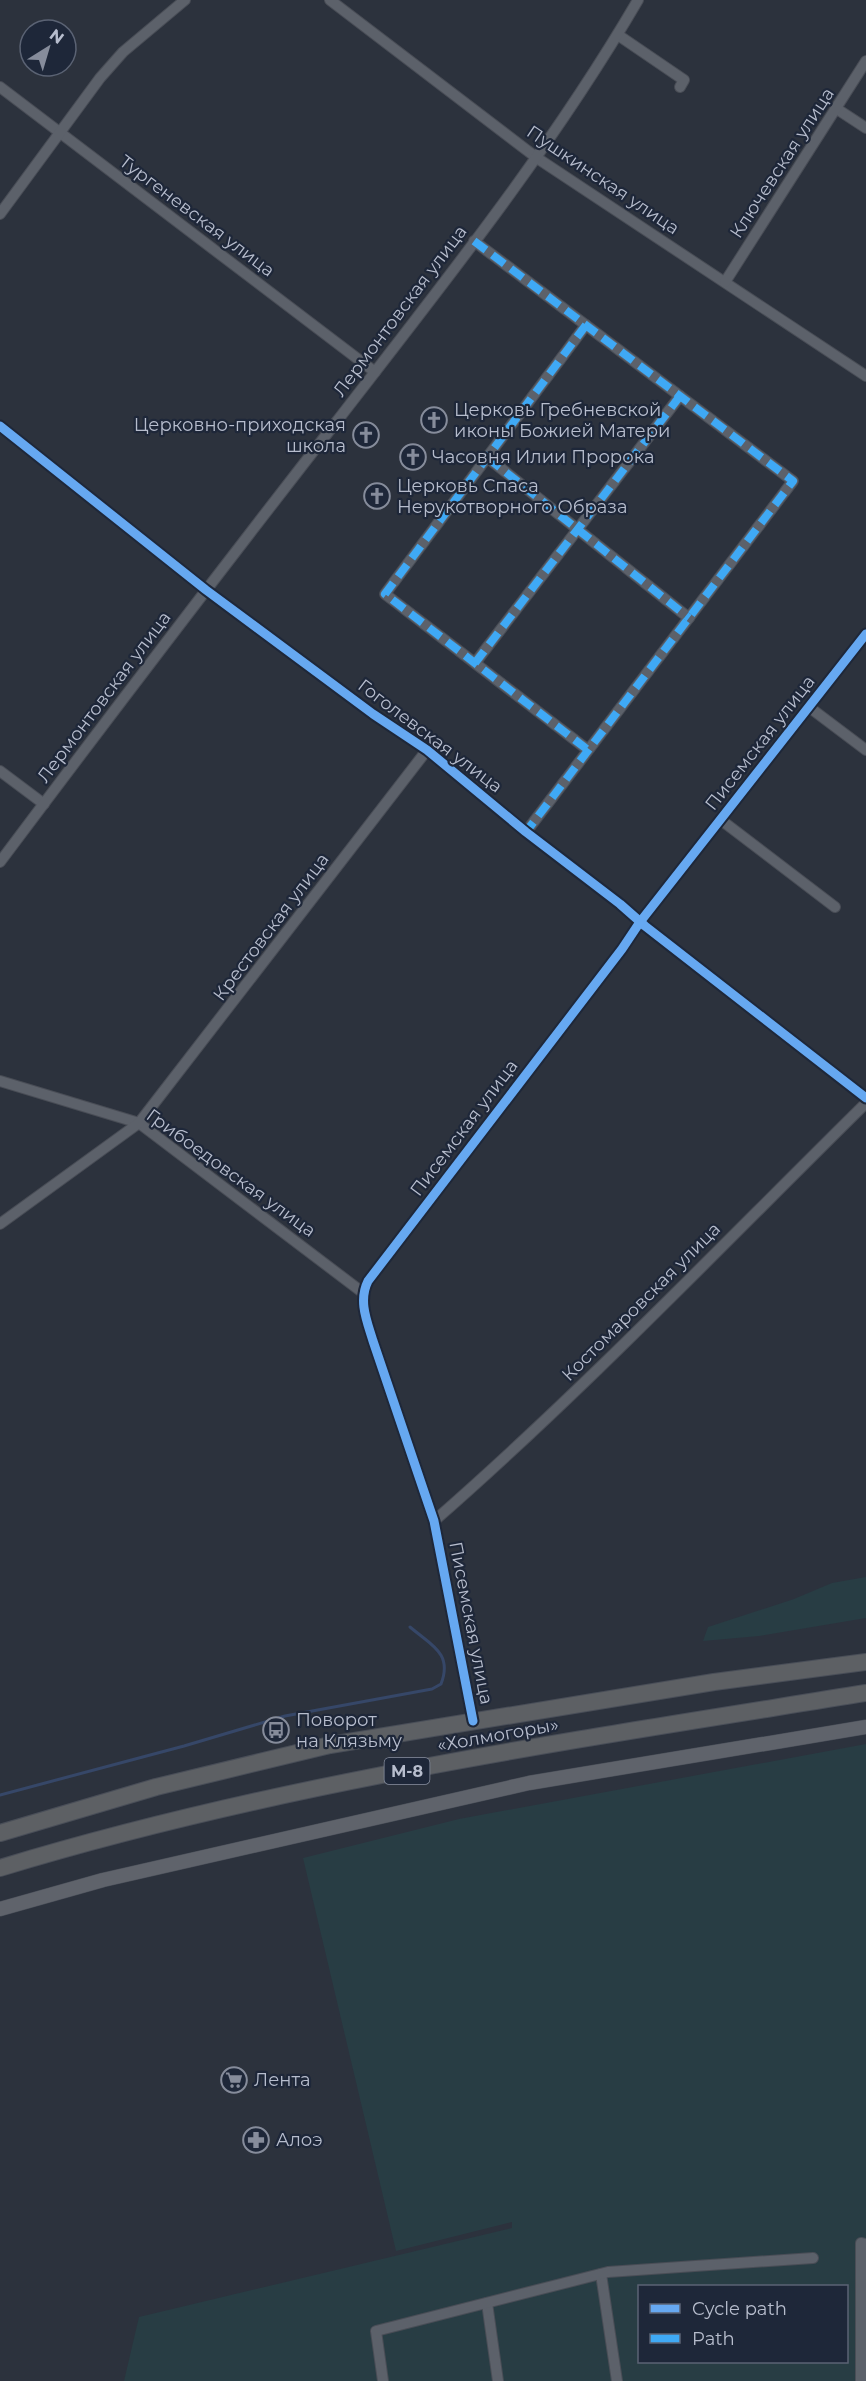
<svg xmlns="http://www.w3.org/2000/svg" width="866" height="2381" font-family="Montserrat,sans-serif">
	<rect width="100%" height="100%" fill="#2c323d"/>
	<g fill="#283d44" fill-rule="evenodd">
		<polygon points="866,1577 866,1618 759,1636 703,1641 708,1627 794,1599 832,1583"/>
		<path d="M866 1744V2381H124L139 2317 512 2228V2222L396 2251 303 1858 459 1819ZM640 2286H846V2362H640Z"/>
	</g>
	<g fill="none" stroke-linecap="round" stroke-linejoin="round">
		<path stroke="#364768" stroke-width="3" d="M0 1795 184 1746 285 1716 432 1689 441 1684C453 1653 431 1645 410 1627"/>
		<g stroke="#494d56" stroke-width="12">
			<g id="minor">
				<polyline points="330,0 537,158 866,376"/>
				<polyline points="618,35 684,80 680,87"/>
				<polyline points="0,87 375,372"/>
				<polyline points="837,109 866,128"/>
				<polyline points="0,214 100,78 123,52 185,0"/>
				<polyline points="474,241 793,481 526,832"/>
				<polyline points="725,282 866,61"/>
				<polyline points="586,325 385,594 588,750"/>
				<polyline points="0,426 206,590 373,714 427,750 526,832 620,904 645,926 866,1098"/>
				<polyline points="488,458 689,618"/>
				<polyline points="475,663 680,396"/>
				<polyline points="809,707 866,750"/>
				<polyline points="0,771 44,804"/>
				<polyline points="721,820 835,907"/>
				<path d="M0 862C111 714 223 567 337 421 443 284 551 149 638 0"/>
				<polyline points="0,1081 139,1123 362,1292"/>
				<polyline points="0,1224 139,1123 427,750"/>
				<path d="M434 1521C585 1389 724 1243 866 1103"/>
				<path d="M473 1721 434 1521 373 1341C367 1321 358 1301 368 1281L622 949 640 922 866 634"/>
				<polyline points="601,2274 617,2381"/>
				<polyline points="487,2303 498,2381"/>
				<polyline points="383,2381 376,2331 608,2272 813,2258"/>
				<polyline points="861,2381 861,2243 866,2244"/>
			</g>
		</g>
		<g stroke="#4a4f59" stroke-width="15">
			<polyline id="major" points="0,1909 103,1880 529,1783 866,1727"/>
		</g>
		<g stroke="#494e58" stroke-width="18">
			<g id="highway">
				<polyline points="0,1833 156,1787 330,1745 714,1682 866,1662"/>
				<path d="M0 1868C282 1782 575 1740 866 1693"/>
			</g>
		</g>
		<use href="#minor" stroke="#5c616a" stroke-width="10"/>
		<use href="#major" stroke="#5f636b" stroke-width="14"/>
		<use href="#highway" stroke="#5d6064" stroke-width="16"/>
		<g stroke="#3fa9f5" stroke-width="8" stroke-dasharray="15 8" stroke-linecap="butt">
			<polyline points="474,241 793,481 526,832"/>
			<polyline points="586,325 385,594 588,750"/>
			<polyline points="488,458 689,618"/>
			<polyline points="475,663 680,396"/>
		</g>
		<g stroke="#1e2739" stroke-width="13">
			<g id="cycleway">
				<polyline points="0,426 206,590 373,714 427,750 526,832 620,904 645,926 866,1098"/>
				<path d="M473 1721 434 1521 373 1341C367 1321 358 1301 368 1281L622 949 640 922 866 634"/>
			</g>
		</g>
		<use href="#cycleway" stroke="#66a8f1" stroke-width="9"/>
	</g>
	<defs>
		<g id="church-ring" transform="scale(1.35)"><circle r="9.5" fill="#1e2739" stroke="#868c9b" stroke-width="1.5"/><path d="M-1.2-6h2.4v3.5h3.3v2.4h-3.3V6h-2.4V-.1h-3.3v-2.4h3.3Z" fill="#868c9b"/></g>
		<g id="bus-ring" transform="scale(1.35)"><circle r="9.5" fill="#1e2739" stroke="#868c9b" stroke-width="1.5"/><path d="M-5-6H5V4H4V6H2V4H-2V6H-4V4H-5ZM-3.5-4V0h7V-4ZM-3.5 1.2v1.5H-2V1.2ZM2 1.2v1.5H3.5V1.2Z" fill="#868c9b"/></g>
		<g id="supermarket-ring" transform="scale(1.35)"><circle r="9.5" fill="#1e2739" stroke="#868c9b" stroke-width="1.5"/><path d="M-6-5.5h2.5l.6 2H6L4.5 2H-2.5L-4.4-4H-6ZM-1.5 3.2a1.3 1.3 0 1 0 .1 0ZM3 3.2a1.3 1.3 0 1 0 .1 0Z" fill="#868c9b"/></g>
		<g id="pharmacy-ring" transform="scale(1.35)"><circle r="9.5" fill="#1e2739" stroke="#868c9b" stroke-width="1.5"/><path d="M-2-6h4v4h4v4h-4v4h-4v-4h-4v-4h4Z" fill="#868c9b"/></g>
	</defs>
	<g fill-rule="evenodd">
		<use href="#church-ring" x="434" y="420"/>
		<use href="#church-ring" x="366" y="435"/>
		<use href="#church-ring" x="413" y="457"/>
		<use href="#church-ring" x="377" y="496"/>
		<use href="#bus-ring" x="276" y="1730"/>
		<use href="#supermarket-ring" x="234" y="2080"/>
		<use href="#pharmacy-ring" x="256" y="2140"/>
	</g>
	<g text-anchor="middle" stroke-width="4.5" stroke-linejoin="round" paint-order="stroke">
		<rect fill="#1e2739" stroke="#8990a1" stroke-width="1.5" x="384.5" y="1758" width="45" height="26" rx="4.5"/>
		<g font-size="16" font-weight="bold" fill="#b7bdcd">
			<text x="407" y="1777">М-8</text>
		</g>
		<g font-size="18" fill="#b7bdcd" stroke="#1e2739">
			<text transform="translate(782 163) rotate(-57)" y="6">Ключевская улица</text>
			<text transform="translate(603 180) rotate(34)" y="6">Пушкинская улица</text>
			<text transform="translate(197 216) rotate(37)" y="6">Тургеневская улица</text>
			<text transform="translate(400 311) rotate(-53)" y="6">Лермонтовская улица</text>
			<text transform="translate(104 697) rotate(-53)" y="6">Лермонтовская улица</text>
			<text transform="translate(430 736) rotate(37)" y="6">Гоголевская улица</text>
			<text transform="translate(760 743) rotate(-52)" y="6">Писемская улица</text>
			<text transform="translate(271 927) rotate(-53)" y="6">Крестовская улица</text>
			<text transform="translate(464 1128) rotate(-53)" y="6">Писемская улица</text>
			<text transform="translate(231 1173) rotate(36)" y="6">Грибоедовская улица</text>
			<text transform="translate(641 1302) rotate(-45)" y="6">Костомаровская улица</text>
			<text transform="translate(471 1623) rotate(79)" y="6">Писемская улица</text>
			<text transform="translate(498 1735) rotate(-10)" y="6">«Холмогоры»</text>
		</g>
		<g font-size="18" fill="#b7bdcd" stroke="#1e2739" text-anchor="start">
			<text x="454" y="416">Церковь Гребневской<tspan x="454" dy="21">иконы Божией Матери</tspan></text>
			<text x="346" y="431" text-anchor="end">Церковно-приходская<tspan x="346" dy="21">школа</tspan></text>
			<text x="432" y="463">Часовня Илии Пророка</text>
			<text x="397" y="492">Церковь Спаса<tspan x="397" dy="21">Нерукотворного Образа</tspan></text>
			<text x="296" y="1726">Поворот<tspan x="296" dy="21">на Клязьму</tspan></text>
			<text x="254" y="2086">Лента</text>
			<text x="276" y="2146">Алоэ</text>
		</g>
	</g>
	<rect x="638" y="2285" width="210" height="78" fill="#1e2739" stroke="#5b6374" stroke-width="1.5"/>
	<rect x="650" y="2304" width="30" height="9" fill="#66a8f1" stroke="#5b6374" stroke-width="1.5"/>
	<text x="692" y="2315" font-size="18" fill="#b7bdcd">Cycle path</text>
	<rect x="650" y="2334" width="30" height="9" fill="#3fa9f5" stroke="#5b6374" stroke-width="1.5"/>
	<text x="692" y="2345" font-size="18" fill="#b7bdcd">Path</text>
	<g transform="translate(48 48) rotate(37)"><circle r="28" fill="#1e2739" stroke="#5b6374" stroke-width="1.5"/>
	<path d="M0-4.5L10 22L0 15L-10 22Z" fill="#868c9b"/>
	<text y="-9" font-size="16" font-weight="bold" text-anchor="middle" fill="#b7bdcd">N</text>
	</g>
</svg>
